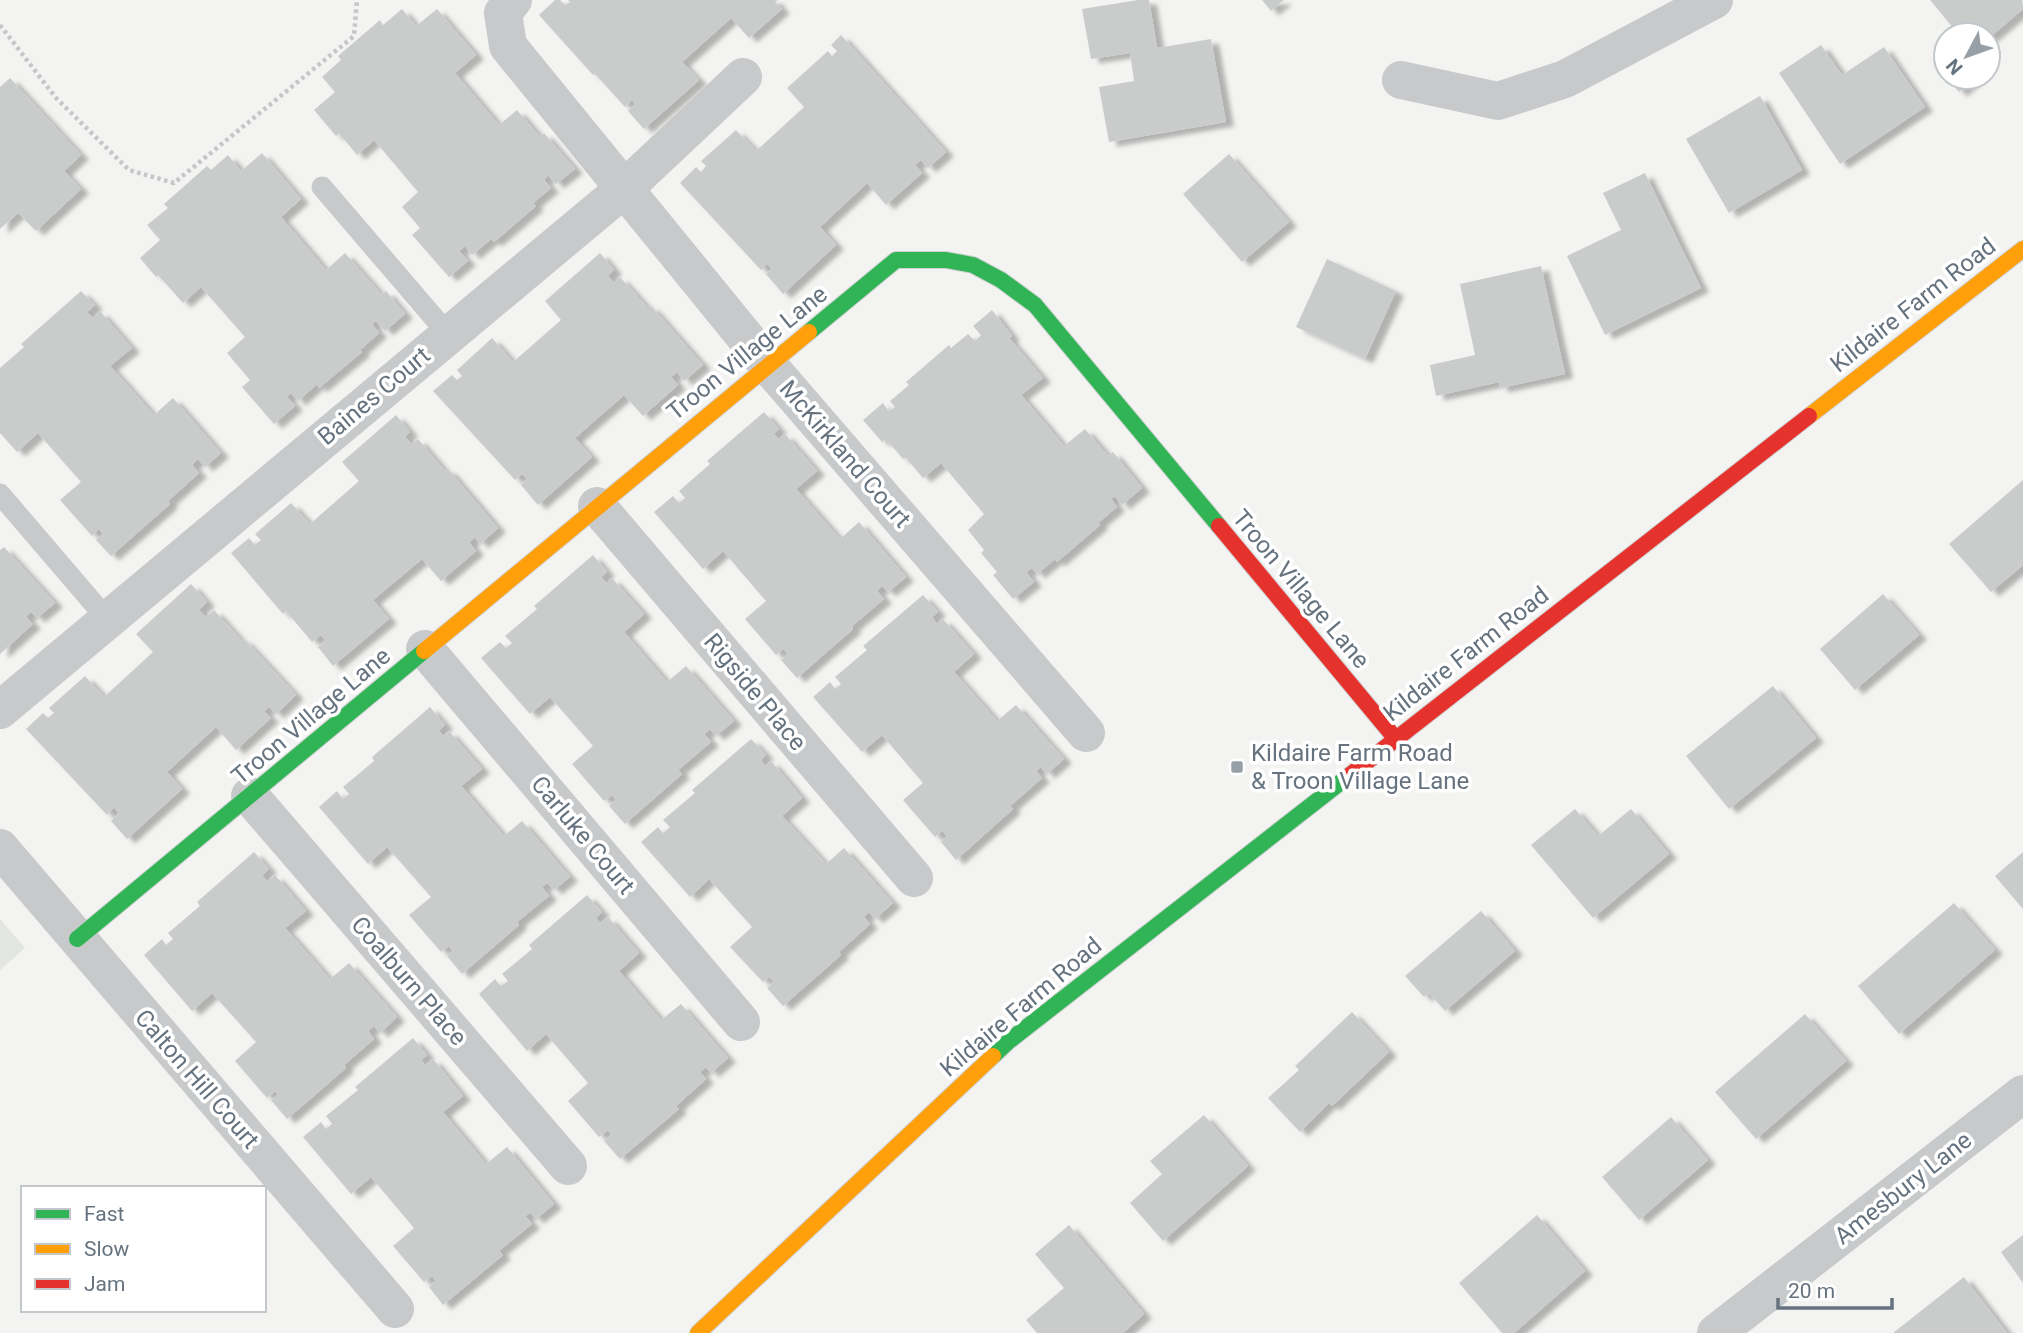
<svg xmlns="http://www.w3.org/2000/svg" width="2023" height="1333" font-family="Roboto,sans-serif">
	<defs>
		<filter id="shadow"><feDropShadow dx="8" dy="4.5" stdDeviation="2" flood-color="#0004"/></filter>
	</defs>
	<rect width="100%" height="100%" fill="#f3f4f2"/>
	<polygon fill="#e2e5e0" points="0,919 25,948 0,970"/>
	<g fill="#cacccc" filter="url(#shadow)">
		<polygon points="555,0 560,0 565,5 570,2 568,0 778,0 775,2 782,9 749,38 731,18 682,62 699,80 644,129 628,111 635,104 632,100 625,107 595,74 593,75 539,15"/>
		<polygon points="1138,0 1149,0 1157,48 1211,39 1226,122 1109,142 1099,87 1134,81 1130,53 1091,59 1082,9"/>
		<polygon points="1262,0 1284,0 1271,11"/>
		<polygon points="1930,0 2022,0 2023,9 1988,39 1988,35 1959,35"/>
		<polygon points="402,9 416,26 437,9 476,55 455,73 499,125 517,110 540,137 544,133 575,169 556,184 548,175 544,180 551,188 533,203 536,206 494,242 491,239 472,255 465,246 459,251 468,261 449,277 412,235 420,228 402,207 418,192 374,140 357,155 339,133 336,136 314,110 335,92 322,77 341,60 338,56 380,20 383,25"/>
		<polygon points="841,35 946,152 928,168 921,160 915,165 922,173 886,205 867,183 820,227 836,245 783,294 766,274 772,269 767,264 761,270 680,183 696,167 701,172 706,166 701,161 736,130 756,151 804,107 787,88 828,51 832,56 837,51 831,45"/>
		<polygon points="1821,45 1842,75 1884,47 1925,107 1840,164 1779,73"/>
		<polygon points="1946,53 1946,77 1935,63"/>
		<polygon points="1946,77 1977,77 1959,92"/>
		<polygon points="10,78 81,155 64,171 81,189 36,231 18,213 0,229 0,87"/>
		<polygon points="1760,96 1802,170 1729,213 1686,139"/>
		<polygon points="262,153 301,199 281,217 326,270 345,253 381,294 386,291 405,314 385,331 376,321 372,324 379,333 360,350 362,352 319,388 317,384 298,401 291,393 287,397 295,406 274,424 242,387 250,380 227,353 245,337 201,287 183,303 158,275 156,277 140,258 160,240 147,225 168,208 164,204 207,166 211,170 228,155 241,171"/>
		<polygon points="1229,154 1289,222 1242,262 1183,194"/>
		<polygon points="1645,173 1701,288 1605,335 1567,256 1621,230 1603,193"/>
		<polygon points="600,253 614,270 608,276 614,283 620,277 648,308 651,306 703,365 684,381 677,372 671,377 678,385 643,416 624,395 575,438 592,457 538,505 521,485 527,479 522,474 515,480 433,391 452,375 457,380 462,376 457,370 492,338 513,362 561,320 545,301"/>
		<polygon points="1327,259 1396,291 1365,359 1296,327"/>
		<polygon points="1541,266 1565,374 1500,388 1499,382 1436,396 1430,365 1475,355 1460,284"/>
		<polygon points="81,291 95,305 87,312 93,318 100,311 132,348 110,366 154,415 173,398 221,453 205,467 198,459 192,465 199,473 168,501 170,504 111,556 96,540 103,534 99,529 92,536 60,500 81,482 38,433 17,452 0,433 0,368 24,347 21,344"/>
		<polygon points="992,310 1012,336 1009,338 1043,378 1021,395 1064,446 1085,429 1108,456 1113,452 1142,488 1122,505 1115,496 1111,499 1117,507 1098,523 1100,525 1057,562 1055,559 1037,574 1032,568 1026,572 1034,582 1013,599 993,575 997,572 981,553 984,550 968,530 984,514 941,463 923,478 906,458 903,459 886,439 882,442 863,420 883,403 889,412 895,407 890,401 909,385 906,382 949,345 951,348 968,334 975,341 981,335 973,326"/>
		<polygon points="764,412 779,429 774,434 779,439 785,434 817,471 796,489 840,539 859,522 906,577 888,592 882,586 877,591 884,599 852,626 853,629 797,678 781,660 788,654 783,649 776,655 745,619 766,601 723,551 703,569 654,512 673,496 679,503 685,498 679,491 710,464 707,461"/>
		<polygon points="396,415 410,432 405,437 412,444 418,439 445,471 448,469 498,528 480,544 475,537 469,542 476,551 441,581 422,559 373,600 389,619 333,666 318,647 326,641 321,635 312,642 286,611 283,614 231,553 249,538 255,545 261,540 255,534 291,503 310,524 359,481 342,462"/>
		<polygon points="2023,480 2023,565 1991,592 1949,544"/>
		<polygon points="4,547 55,603 37,618 31,612 26,617 33,624 0,654 0,550"/>
		<polygon points="593,555 607,572 601,577 607,583 612,578 644,614 624,632 667,682 686,666 734,721 716,736 710,729 704,734 711,742 678,770 682,774 625,824 609,806 616,800 612,795 604,801 572,764 593,746 550,697 530,714 481,658 500,642 506,648 512,643 505,636 537,609 534,606"/>
		<polygon points="191,584 207,602 199,610 206,617 214,610 242,641 244,639 296,695 276,714 269,707 264,711 271,718 236,750 216,727 167,772 182,789 127,839 111,821 119,813 114,807 107,815 26,729 43,713 48,718 54,713 49,708 85,676 104,697 153,652 136,634"/>
		<polygon points="1883,594 1919,635 1855,690 1820,649"/>
		<polygon points="923,595 938,612 932,617 937,624 943,619 974,654 954,672 997,721 1016,705 1064,759 1047,774 1041,767 1036,771 1042,778 1010,806 1013,809 956,860 941,842 947,836 942,831 935,837 903,800 923,783 882,735 862,752 813,697 830,682 835,689 841,684 835,677 867,650 863,646"/>
		<polygon points="1773,686 1816,738 1729,809 1686,756"/>
		<polygon points="430,707 445,725 439,731 443,736 449,731 482,769 461,786 504,836 522,821 570,877 554,890 547,883 542,887 549,896 517,922 519,925 462,974 447,956 453,951 449,946 441,952 409,915 431,897 387,847 368,864 319,807 337,791 343,799 349,794 343,787 374,761 372,757"/>
		<polygon points="751,739 766,755 761,760 765,766 771,761 802,798 782,816 826,864 844,848 893,903 875,919 869,912 864,917 870,924 839,952 841,955 783,1006 767,988 774,982 769,977 763,982 730,947 752,927 709,879 690,897 641,842 658,827 663,833 670,827 663,820 695,793 692,790"/>
		<polygon points="1575,809 1598,836 1631,809 1669,854 1593,918 1531,845"/>
		<polygon points="254,852 269,869 262,875 267,882 275,875 306,911 285,928 330,979 349,963 397,1017 380,1033 374,1026 368,1031 374,1039 344,1065 346,1068 287,1119 271,1100 278,1095 275,1091 267,1098 235,1061 256,1042 212,993 192,1011 144,955 162,939 166,945 173,939 168,933 200,906 197,902"/>
		<polygon points="2023,852 2023,909 1995,876"/>
		<polygon points="587,895 602,912 596,918 600,923 608,917 639,953 619,971 661,1020 681,1004 728,1058 711,1073 706,1067 700,1072 706,1079 676,1106 679,1109 620,1159 604,1141 611,1135 608,1130 599,1137 568,1101 588,1083 546,1034 527,1051 479,994 495,979 501,986 508,981 502,974 532,949 529,945"/>
		<polygon points="1954,903 1995,950 1899,1034 1858,986"/>
		<polygon points="1481,911 1515,951 1445,1011 1429,993 1424,997 1405,976"/>
		<polygon points="1352,1012 1389,1052 1332,1106 1329,1103 1300,1132 1268,1098 1299,1070 1295,1066"/>
		<polygon points="1805,1014 1846,1061 1756,1139 1715,1092"/>
		<polygon points="413,1038 427,1055 421,1060 425,1065 433,1059 463,1096 443,1112 486,1164 507,1147 554,1204 536,1219 530,1213 525,1216 532,1224 499,1251 503,1255 443,1305 429,1287 436,1281 432,1276 424,1282 393,1246 414,1228 371,1177 351,1194 303,1137 321,1122 326,1129 332,1124 326,1116 358,1090 355,1087"/>
		<polygon points="1204,1115 1248,1166 1163,1241 1130,1203 1162,1174 1150,1161"/>
		<polygon points="1671,1117 1708,1160 1639,1220 1602,1177"/>
		<polygon points="1537,1215 1585,1271 1514,1333 1502,1333 1459,1283"/>
		<polygon points="1069,1225 1144,1314 1123,1333 1037,1333 1026,1320 1064,1288 1035,1254"/>
		<polygon points="2023,1235 2023,1283 2001,1252"/>
		<polygon points="1964,1277 2007,1333 1893,1333"/>
	</g>
	<g fill="none" stroke-linecap="round" stroke-linejoin="round">
		<g stroke="#d0d1d1" stroke-width="18">
			<g id="fast">
				<polyline points="809,332 896,260 946,260 973,265 1001,280 1035,305 1219,526"/>
				<polyline points="77,939 424,651"/>
				<polyline points="993,1056 1009,1041 1350,775"/>
			</g>
		</g>
		<g stroke="#d0d1d1" stroke-width="18">
			<g id="slow">
				<polyline points="1809,416 2023,249"/>
				<polyline points="424,651 809,332"/>
				<polyline points="698,1333 993,1056"/>
			</g>
		</g>
		<g stroke="#d0d1d1" stroke-width="18">
			<g id="jam">
				<polyline points="1219,526 1395,738"/>
				<polyline points="1350,775 1809,416"/>
			</g>
		</g>
		<polyline stroke="#c5c6c7" stroke-width="4.5" stroke-dasharray="3.5 3.5" stroke-linecap="butt" points="0,25 56,98 129,170 174,183 354,36 357,0"/>
		<g stroke="#c8c9ca" stroke-width="21">
			<polyline points="322,187 448,334"/>
			<polyline points="0,494 107,619"/>
		</g>
		<g stroke="#c8c9ca" stroke-width="38">
			<polyline points="513,0 503,13 508,46 768,365 1086,733"/>
			<polyline points="1401,80 1498,101 1565,79 1714,0"/>
			<polyline points="597,506 914,878"/>
			<polyline points="425,649 741,1022"/>
			<polyline points="0,710 625,188 743,77"/>
			<polyline points="250,796 568,1166"/>
			<polyline points="0,848 395,1309"/>
			<polyline points="1716,1333 2023,1094"/>
		</g>
		<use href="#fast" stroke="#30b455" stroke-width="16"/>
		<use href="#slow" stroke="#ff9f0a" stroke-width="16"/>
		<use href="#jam" stroke="#e5322d" stroke-width="16"/>
	</g>
	<rect fill="#97a0a7" stroke="#fff" stroke-width="2.5" x="1230" y="760" width="14" height="14" rx="3.5"/>
	<g text-anchor="middle" stroke-width="7" stroke-linejoin="round" paint-order="stroke">
		<g font-size="24" fill="#66737f" stroke="#fff">
			<text transform="translate(1913 305) rotate(-38)" y="8">Kildaire Farm Road</text>
			<text transform="translate(747 353) rotate(-39)" y="8">Troon Village Lane</text>
			<text transform="translate(374 396) rotate(-40)" y="8">Baines Court</text>
			<text transform="translate(845 454) rotate(49)" y="8">McKirkland Court</text>
			<text transform="translate(1301 589) rotate(50)" y="8">Troon Village Lane</text>
			<text transform="translate(1466 654) rotate(-38)" y="8">Kildaire Farm Road</text>
			<text transform="translate(755 692) rotate(50)" y="8">Rigside Place</text>
			<text transform="translate(311 716) rotate(-40)" y="8">Troon Village Lane</text>
			<text transform="translate(583 835) rotate(50)" y="8">Carluke Court</text>
			<text transform="translate(409 981) rotate(49)" y="8">Coalburn Place</text>
			<text transform="translate(1021 1007) rotate(-40)" y="8">Kildaire Farm Road</text>
			<text transform="translate(197 1079) rotate(49)" y="8">Calton Hill Court</text>
			<text transform="translate(1903 1188) rotate(-38)" y="8">Amesbury Lane</text>
		</g>
		<g font-size="24" fill="#66737f" stroke="#fff" text-anchor="start">
			<text x="1251" y="761">Kildaire Farm Road<tspan x="1251" dy="28">&amp; Troon Village Lane</tspan></text>
		</g>
	</g>
	<rect x="21" y="1186" width="245" height="126" fill="#ffffff" stroke="#c2c7cc" stroke-width="2"/>
	<rect x="35" y="1209" width="35" height="10" fill="#30b455" stroke="#c2c7cc" stroke-width="2"/>
	<text x="84" y="1221" font-size="21" fill="#66737f">Fast</text>
	<rect x="35" y="1244" width="35" height="10" fill="#ff9f0a" stroke="#c2c7cc" stroke-width="2"/>
	<text x="84" y="1256" font-size="21" fill="#66737f">Slow</text>
	<rect x="35" y="1279" width="35" height="10" fill="#e5322d" stroke="#c2c7cc" stroke-width="2"/>
	<text x="84" y="1291" font-size="21" fill="#66737f">Jam</text>
	<g transform="translate(1967 56) rotate(229)"><circle r="33" fill="#ffffff" stroke="#c2c7cc" stroke-width="2"/>
	<path d="M0-5L12 26L0 18L-12 26Z" fill="#97a0a7"/>
	<text y="-10" font-size="19" font-weight="bold" text-anchor="middle" fill="#66737f">N</text>
	</g>
	<path d="M1778 1298v10h114v-10" fill="none" stroke="#66737f" stroke-width="3.5"/>
	<text x="1788" y="1298" font-size="21" fill="#66737f" stroke="#ffffff" stroke-width="5" paint-order="stroke">20 m</text>
</svg>
